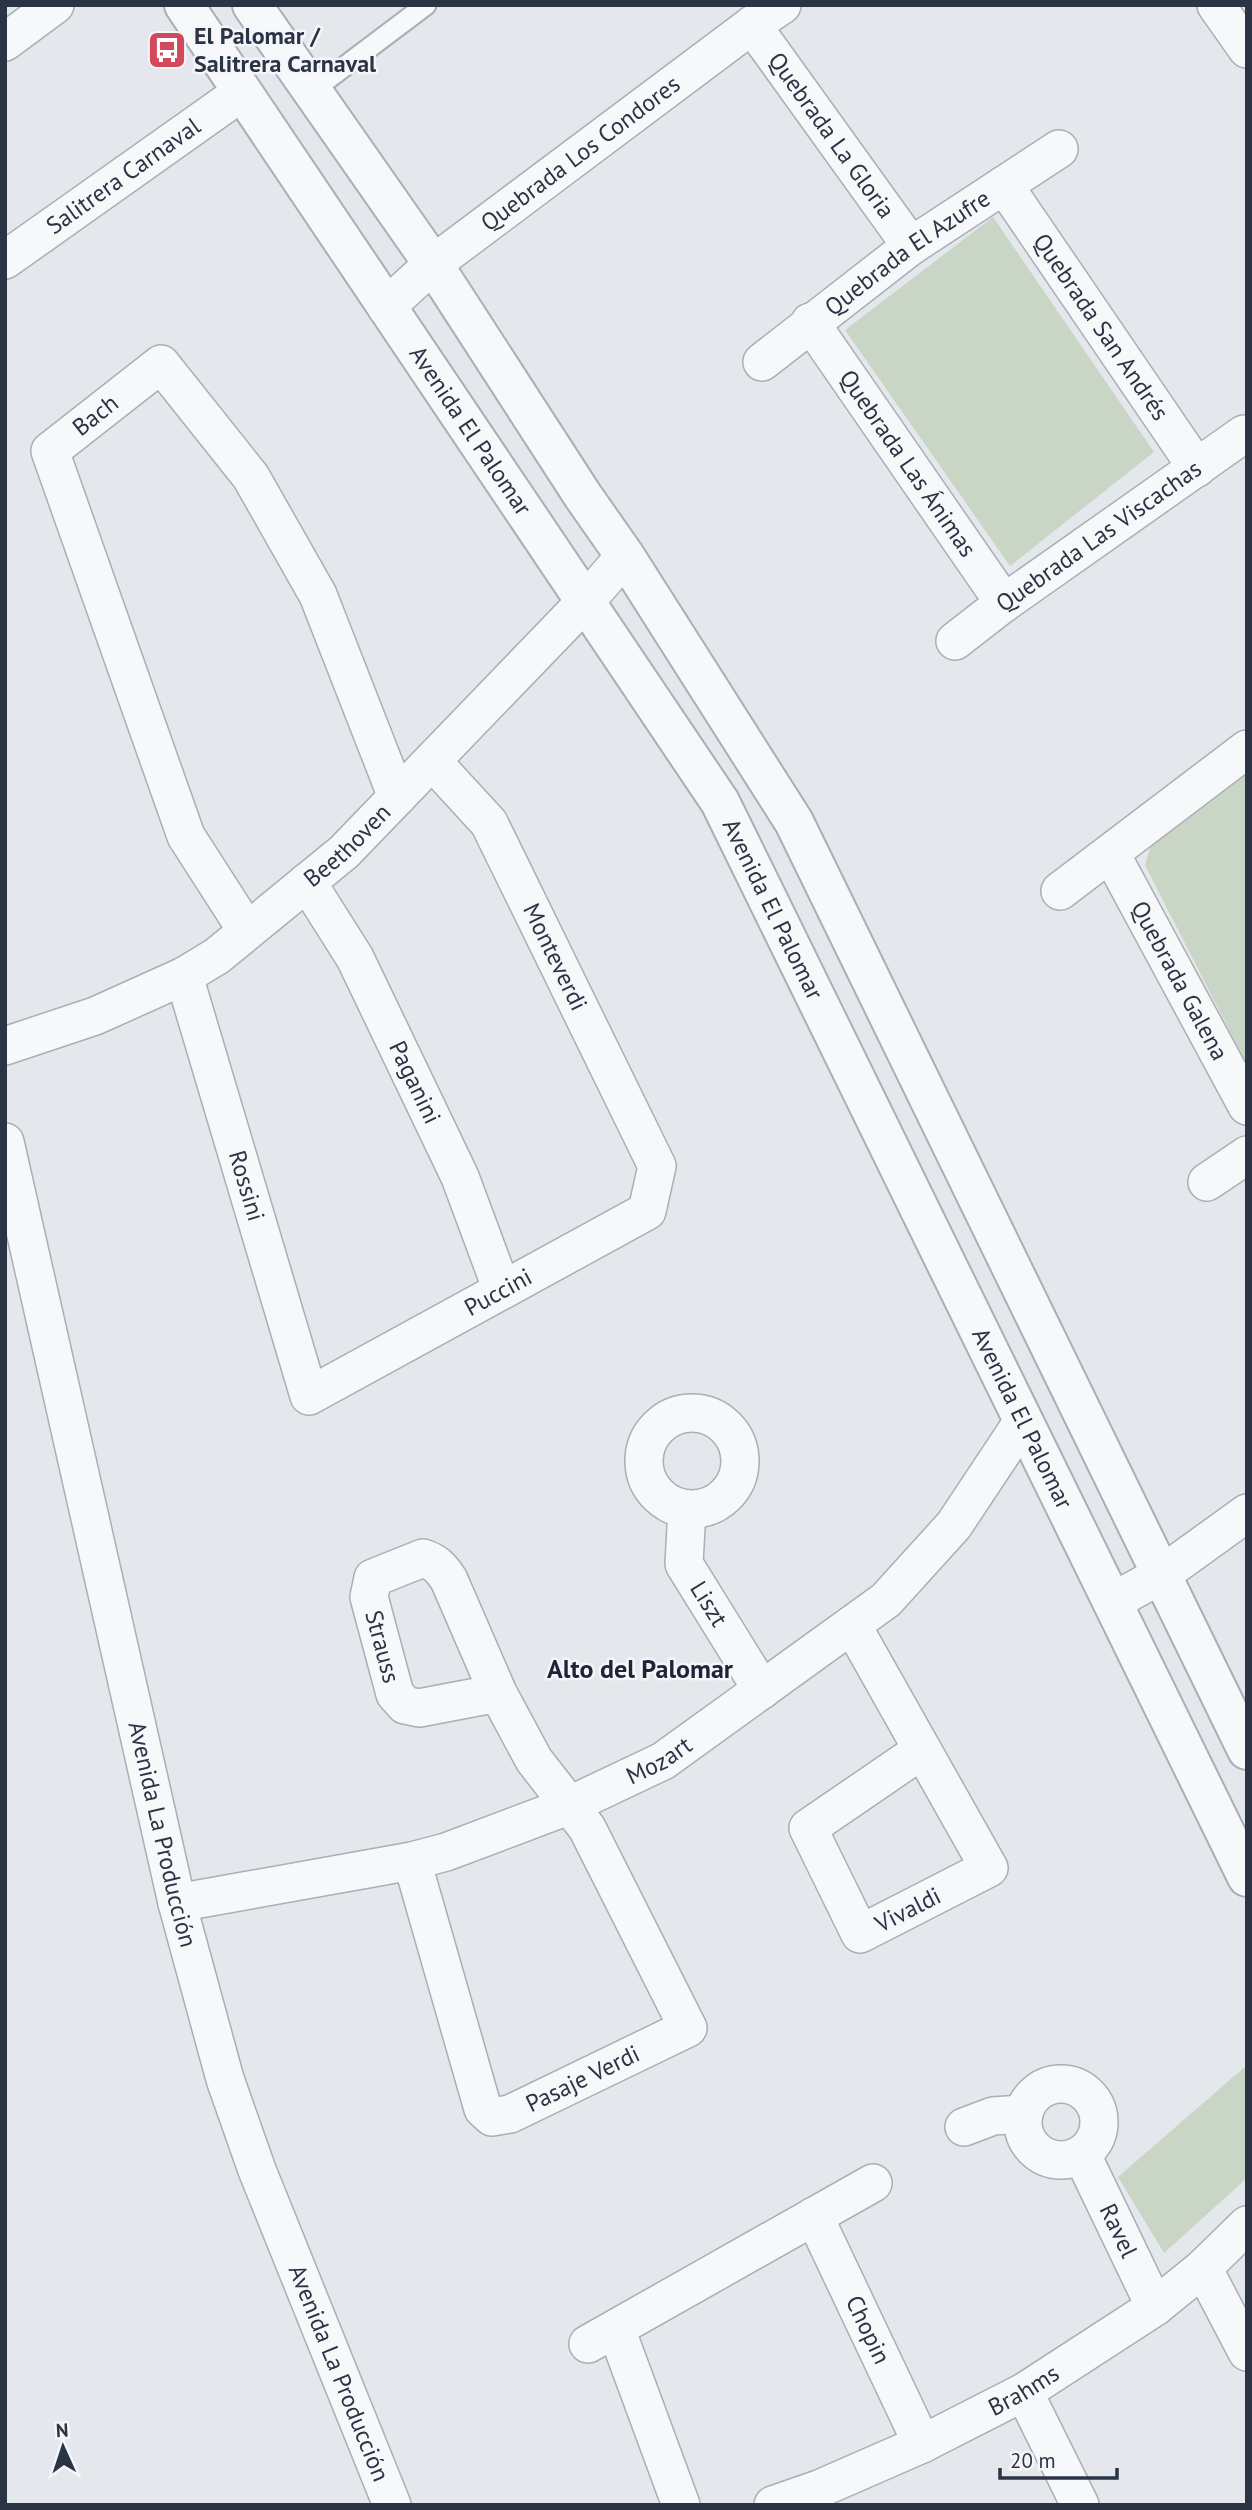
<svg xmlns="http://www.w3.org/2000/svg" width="1252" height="2510" font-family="'PT Sans',sans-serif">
	<rect width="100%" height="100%" fill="#e4e7ec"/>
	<g fill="#c9d6c5">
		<polygon points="993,217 1154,452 1010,566 845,330"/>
		<polygon points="1247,767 1247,1065 1145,865 1152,841"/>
		<polygon points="1247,2065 1247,2178 1164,2253 1118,2177"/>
	</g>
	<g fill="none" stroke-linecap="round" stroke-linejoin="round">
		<g stroke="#a9aeb7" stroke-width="23">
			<polyline id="service" points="312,91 426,5"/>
		</g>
		<g stroke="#a9aeb7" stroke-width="40">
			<g id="minor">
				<polyline points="1216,5 1247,49"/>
				<path id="s1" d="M752 25 911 246"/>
				<polyline points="5,42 55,5"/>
				<path id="s2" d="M1004 185 1197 468"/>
				<path id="s3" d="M5 260 242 92"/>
				<path id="s4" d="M386 307 433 264 752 25 782 5"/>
				<path id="s5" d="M810 322 1004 603"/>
				<path id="s6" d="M762 362 911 246 1059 149"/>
				<path id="s7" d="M955 641 1004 603 1244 434"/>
				<path id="s8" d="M1111 854 1247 1106"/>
				<path id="s9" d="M307 882 355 958 460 1177 502 1290"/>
				<polyline points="1060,891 1247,749"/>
				<path id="s10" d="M247 931 186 836 50 451 161 364 251 477 318 595 397 797"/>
				<path id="s11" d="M184 976 309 1396 647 1211 657 1166 489 823 432 761"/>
				<path id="s12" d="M5 1046 95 1016 184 976 217 956 344 852 585 602 625 556"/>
				<path id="s13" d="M5 1142 177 1903 225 2079 257 2170 392 2505"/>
				<polyline points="1207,1182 1247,1155"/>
				<circle cx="692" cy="1461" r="48"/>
				<path id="s14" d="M687 1509 684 1564 762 1690"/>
				<polyline points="1112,1602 1161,1575 1247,1513"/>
				<polyline points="852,1625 989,1868 860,1934 808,1828 922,1750"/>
				<path id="s15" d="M412 1861 483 2109 492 2117 510 2114 688 2028 587 1828 534 1760 498 1693 449 1580C442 1569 436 1562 423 1558L373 1578 369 1597 395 1694 405 1705 419 1708 498 1693"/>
				<path id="s16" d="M177 1903 412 1861 446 1852 568 1806 663 1761 886 1600 954 1525 1023 1421"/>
				<circle cx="1061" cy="2122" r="38"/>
				<polyline points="964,2127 993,2116 1024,2114"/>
				<path id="s17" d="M1082 2155 1155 2307"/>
				<path id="s18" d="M814 2216 922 2444"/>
				<polyline points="1203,2268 1247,2352"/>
				<polyline points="616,2329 681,2505"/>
				<polyline points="588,2344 873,2183"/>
				<polyline points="1024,2392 1080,2505"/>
				<path id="s19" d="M773 2505 819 2489 922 2444 1024 2392 1155 2307 1203 2268 1247 2225"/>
			</g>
		</g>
		<g stroke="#a9aeb7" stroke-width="42">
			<g id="tertiary">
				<path id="s20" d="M184 5 720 802 1247 1877"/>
				<polyline points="252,5 433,264 583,496 625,556 794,822 1247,1750"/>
			</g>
		</g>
		<use href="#service" stroke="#f7f8fa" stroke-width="19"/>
		<use href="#minor" stroke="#f7f8fa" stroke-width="37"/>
		<use href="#tertiary" stroke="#f7f8fa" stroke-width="38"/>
	</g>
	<defs>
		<g id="bus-square" transform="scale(2.0125)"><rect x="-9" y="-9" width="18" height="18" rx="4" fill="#d1495b" stroke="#f4f6f9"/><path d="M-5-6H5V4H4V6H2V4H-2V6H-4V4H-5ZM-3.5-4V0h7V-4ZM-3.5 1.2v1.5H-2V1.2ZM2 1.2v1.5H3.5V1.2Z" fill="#fff"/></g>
	</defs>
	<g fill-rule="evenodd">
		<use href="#bus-square" x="167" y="50"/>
	</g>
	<g text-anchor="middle" stroke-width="5" stroke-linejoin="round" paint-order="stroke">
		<g font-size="24" font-weight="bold" fill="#2b3445" stroke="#f4f6f9" text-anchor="start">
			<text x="194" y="44">El Palomar /<tspan x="194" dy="28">Salitrera Carnaval</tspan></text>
		</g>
		<g font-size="24" fill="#2b3445" stroke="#f4f6f9">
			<text dy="8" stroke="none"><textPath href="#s1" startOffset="136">Quebrada La Gloria</textPath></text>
			<text dy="8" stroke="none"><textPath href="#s4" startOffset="248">Quebrada Los Condores</textPath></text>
			<text dy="8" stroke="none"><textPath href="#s3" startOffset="145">Salitrera Carnaval</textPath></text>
			<text dy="8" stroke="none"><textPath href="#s6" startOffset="182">Quebrada El Azufre</textPath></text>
			<text dy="8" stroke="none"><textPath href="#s2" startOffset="172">Quebrada San Andrés</textPath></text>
			<text dy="8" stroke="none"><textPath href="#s10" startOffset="579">Bach</textPath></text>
			<text dy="8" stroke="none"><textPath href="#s20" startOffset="513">Avenida El Palomar</textPath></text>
			<text dy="8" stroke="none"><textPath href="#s5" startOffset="172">Quebrada Las Ánimas</textPath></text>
			<text dy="8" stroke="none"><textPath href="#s7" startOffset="178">Quebrada Las Viscachas</textPath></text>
			<text dy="8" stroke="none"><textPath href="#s12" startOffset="402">Beethoven</textPath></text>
			<text dy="8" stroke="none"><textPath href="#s20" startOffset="1080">Avenida El Palomar</textPath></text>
			<text transform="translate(555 957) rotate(64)" y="8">Monteverdi</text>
			<text dy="8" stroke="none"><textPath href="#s8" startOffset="144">Quebrada Galena</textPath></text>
			<text dy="8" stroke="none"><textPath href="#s9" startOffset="228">Paganini</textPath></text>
			<text dy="8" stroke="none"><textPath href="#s11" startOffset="219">Rossini</textPath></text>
			<text dy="8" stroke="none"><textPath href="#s11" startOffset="654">Puccini</textPath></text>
			<text dy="8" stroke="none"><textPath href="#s20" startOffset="1647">Avenida El Palomar</textPath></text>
			<text dy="8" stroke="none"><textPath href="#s14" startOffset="102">Liszt</textPath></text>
			<text dy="8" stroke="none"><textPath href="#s15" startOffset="1155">Strauss</textPath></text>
			<text dy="8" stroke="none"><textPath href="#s16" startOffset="506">Mozart</textPath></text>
			<text dy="8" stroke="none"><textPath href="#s13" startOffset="710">Avenida La Producción</textPath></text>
			<text transform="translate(908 1910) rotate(-27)" y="8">Vivaldi</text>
			<text dy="8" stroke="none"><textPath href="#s15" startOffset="369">Pasaje Verdi</textPath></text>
			<text dy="8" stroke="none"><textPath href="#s17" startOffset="84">Ravel</textPath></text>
			<text dy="8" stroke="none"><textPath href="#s18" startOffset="126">Chopin</textPath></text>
			<text dy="8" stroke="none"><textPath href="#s13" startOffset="1278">Avenida La Producción</textPath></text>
			<text dy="8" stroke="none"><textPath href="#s19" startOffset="276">Brahms</textPath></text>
		</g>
		<g font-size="26" font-weight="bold" fill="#1d2536" stroke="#f4f6f9">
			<text x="640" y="1678">Alto del Palomar</text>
		</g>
	</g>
	<rect width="1252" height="2510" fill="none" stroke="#2b3445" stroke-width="14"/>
	<g transform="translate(63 2447) rotate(357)" stroke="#f4f6f9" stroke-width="5" paint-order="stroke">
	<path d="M0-5L12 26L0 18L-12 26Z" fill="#2b3445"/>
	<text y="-10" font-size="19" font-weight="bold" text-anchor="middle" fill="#2b3445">N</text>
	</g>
	<path d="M1000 2468v10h117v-10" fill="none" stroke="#2b3445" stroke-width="3.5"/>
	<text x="1010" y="2468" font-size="21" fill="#2b3445" stroke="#f4f6f9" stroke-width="5" paint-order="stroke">20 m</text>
</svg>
